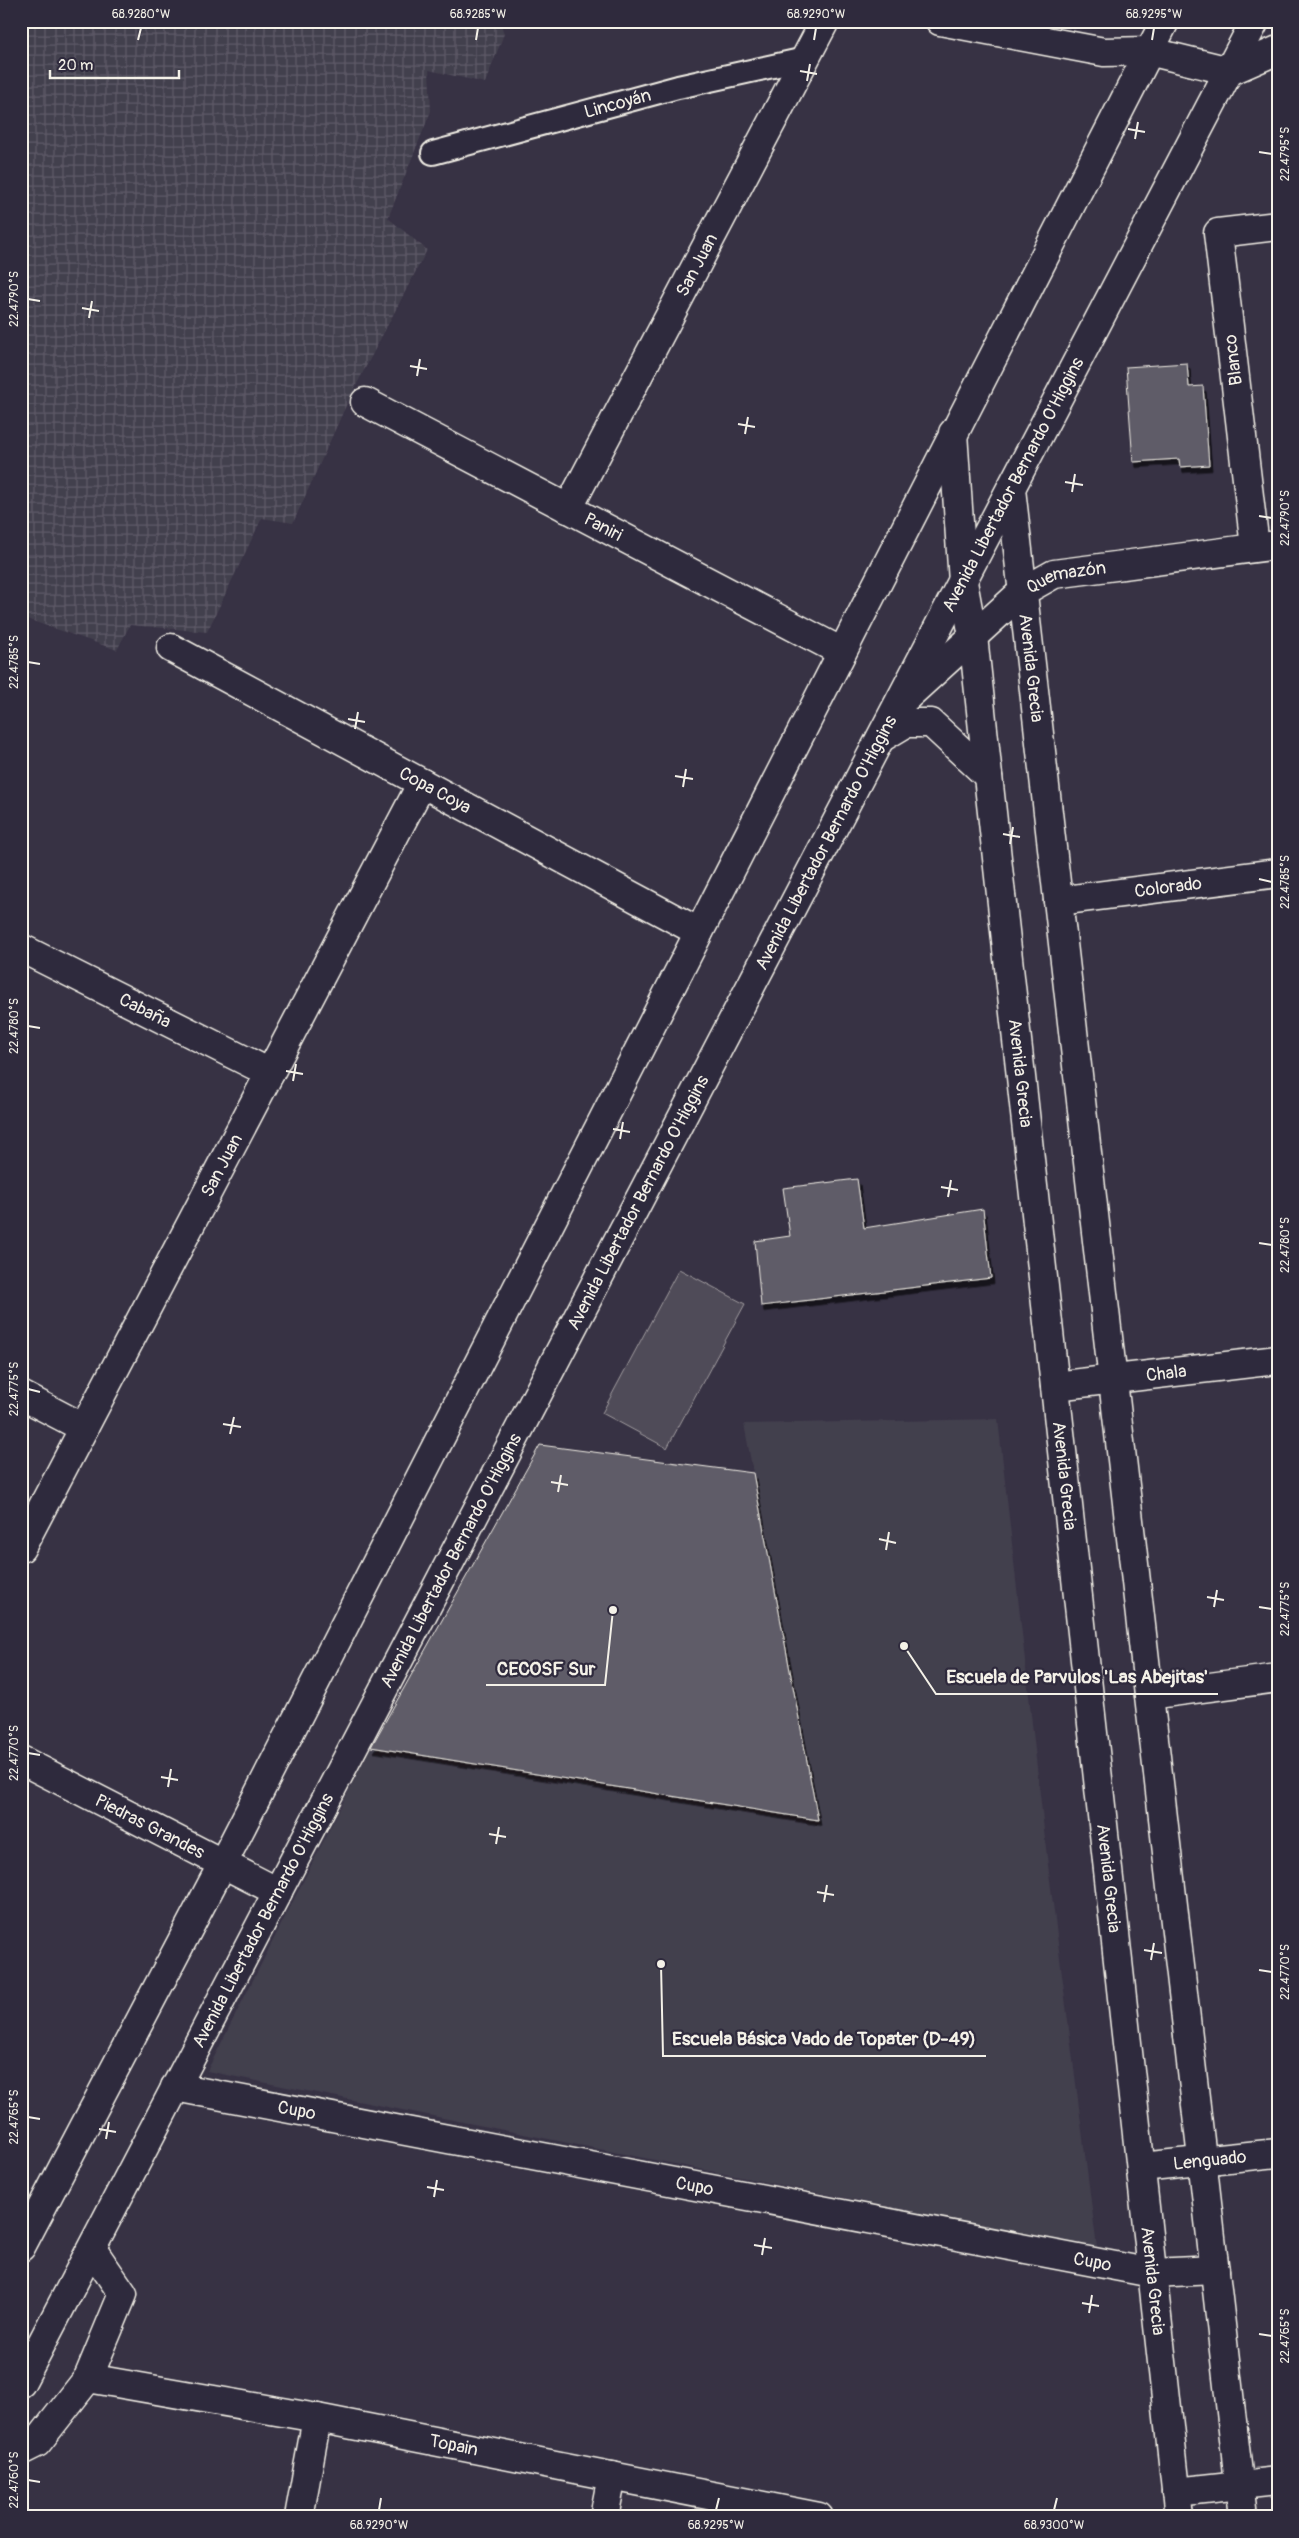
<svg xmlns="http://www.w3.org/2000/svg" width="1299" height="2538" font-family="Pangolin,sans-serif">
	<defs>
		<pattern id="industrial-grid" width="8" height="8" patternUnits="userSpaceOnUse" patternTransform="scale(1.25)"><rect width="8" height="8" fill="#433f4e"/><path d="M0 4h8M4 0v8" fill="none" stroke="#5f5b68"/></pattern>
		<filter id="shadow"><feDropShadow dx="3" dy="5.5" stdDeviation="0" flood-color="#0009"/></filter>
	</defs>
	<rect width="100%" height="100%" fill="#373244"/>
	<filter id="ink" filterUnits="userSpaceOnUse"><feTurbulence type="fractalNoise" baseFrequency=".02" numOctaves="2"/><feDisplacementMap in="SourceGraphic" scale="10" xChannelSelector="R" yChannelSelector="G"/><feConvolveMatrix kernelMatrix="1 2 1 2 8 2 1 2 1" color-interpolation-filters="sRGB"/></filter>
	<g filter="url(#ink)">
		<polygon fill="#433f4e" points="998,1419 1047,1857 1097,2248 207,2071 371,1747 818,1819 744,1424"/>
		<polygon fill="url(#industrial-grid)" points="21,21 500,21 504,34 485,83 429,70 431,111 388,218 427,250 349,399 293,523 262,518 207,632 130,625 117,650 21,617 21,251 25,199 21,180"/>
		<polygon fill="#504b59" stroke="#a29ea0" points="679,1269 745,1304 667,1448 602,1413"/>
		<g fill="#5f5c67" stroke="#f4f1e8" filter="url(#shadow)">
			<polygon points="1187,363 1189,387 1203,386 1209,465 1180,467 1179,459 1133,462 1126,367"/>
			<polygon points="857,1179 864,1228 983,1209 991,1278 761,1306 755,1241 790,1236 783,1188"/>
			<polygon points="540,1445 753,1473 818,1820 371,1747"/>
		</g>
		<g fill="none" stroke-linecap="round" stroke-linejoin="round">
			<g stroke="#f4f1e8" stroke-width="26">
				<g id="service">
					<path id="s1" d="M433 153 678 87 805 59"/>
				</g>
			</g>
			<g stroke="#f4f1e8" stroke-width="31">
				<g id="minor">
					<path id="s2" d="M365 402 842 652"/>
					<path id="s3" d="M568 509 825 21"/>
					<polyline points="1255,547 1218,233 1278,226"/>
					<path id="s4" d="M171 648 699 932"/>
					<path id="s5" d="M899 704 1022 592 1054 574 1278 545"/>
					<path id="s6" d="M1058 901 1278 873"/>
					<path id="s7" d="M21 948 270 1073"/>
					<path id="s8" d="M1055 1386 1278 1360"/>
					<polyline points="21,1395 84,1428"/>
					<path id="s9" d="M21 1548 422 783"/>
					<polyline points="1149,1695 1278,1678"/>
					<path id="s10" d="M21 1760 278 1892"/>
					<path id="s11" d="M175 2087 1152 2273 1215 2270"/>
					<path id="s12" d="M1141 2167 1278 2153"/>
					<path id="s13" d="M88 2378 317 2418 819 2517"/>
					<polyline points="21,2451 37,2443 88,2378 123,2294 92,2249"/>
					<polyline points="1176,2492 1278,2481"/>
					<polyline points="299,2517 317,2418"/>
					<polyline points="604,2517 612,2476"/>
				</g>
			</g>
			<g stroke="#f4f1e8" stroke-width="31">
				<g id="secondary">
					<polyline points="940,21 1104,52 1148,51 1230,71 1278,50"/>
					<path id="s14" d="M953 433 963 582 973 636 988 776 1179 2517"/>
					<path id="s15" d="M1011 489 1243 2517"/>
				</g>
			</g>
			<g stroke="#f4f1e8" stroke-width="31">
				<g id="primary">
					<polyline points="881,738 906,723 931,723 988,776"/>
					<polyline points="21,2247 223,1863 1165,21"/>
					<path id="s16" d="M21 2383 1255 21"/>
				</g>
			</g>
			<use href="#service" stroke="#2f2a3d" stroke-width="22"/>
			<use href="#minor" stroke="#2f2a3d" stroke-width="28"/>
			<use href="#secondary" stroke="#2f2a3d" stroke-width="28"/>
			<use href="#primary" stroke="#2f2a3d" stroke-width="28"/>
		</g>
	</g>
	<path fill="none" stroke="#f4f1e8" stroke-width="2" d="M138 40 141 28M476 40 478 28M814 40 816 28M1152 40 1154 28M800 71 817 74M807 81 810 64M1128 129 1145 132M1135 139 1138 122M1259 152 1272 154M28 299 40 301M82 308 99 311M89 318 92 301M410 366 427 369M417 376 420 359M738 424 755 427M745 434 748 417M1065 482 1083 485M1072 492 1075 474M1259 516 1272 518M28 662 40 664M348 719 365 722M355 729 358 712M675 776 693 779M683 787 686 769M1003 834 1020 837M1010 844 1013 827M1259 879 1272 882M28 1026 40 1028M286 1071 303 1074M293 1081 296 1064M613 1129 630 1132M620 1139 623 1122M941 1187 958 1190M948 1197 951 1180M1259 1243 1272 1245M28 1389 40 1392M223 1424 241 1427M230 1434 234 1417M551 1482 568 1485M558 1492 561 1475M879 1539 896 1543M886 1550 889 1532M1207 1597 1224 1600M1214 1607 1217 1590M1259 1607 1272 1609M28 1753 40 1755M161 1777 178 1780M168 1787 171 1769M489 1834 506 1837M496 1844 499 1827M817 1892 834 1895M824 1902 827 1885M1144 1950 1162 1953M1151 1960 1154 1943M1259 1970 1272 1972M28 2117 40 2119M99 2129 116 2132M106 2139 109 2122M427 2187 444 2190M434 2197 437 2180M754 2245 772 2248M762 2255 765 2238M1082 2303 1099 2306M1089 2313 1092 2295M1259 2334 1272 2336M28 2480 40 2482M379 2510 381 2498M716 2510 719 2498M1054 2510 1057 2498"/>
	<g text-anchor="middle" stroke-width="4.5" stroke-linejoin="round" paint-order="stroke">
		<g font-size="18" fill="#f4f1e8" stroke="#2f2a3d">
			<text dy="6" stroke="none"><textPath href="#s1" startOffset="191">Lincoyán</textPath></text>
			<text dy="6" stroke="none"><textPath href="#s3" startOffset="276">San Juan</textPath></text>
			<text transform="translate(1233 360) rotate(-97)" y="6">Blanco</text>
			<text dy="6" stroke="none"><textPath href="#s16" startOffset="2142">Avenida Libertador Bernardo O'Higgins</textPath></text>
			<text dy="6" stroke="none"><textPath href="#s2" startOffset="269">Paniri</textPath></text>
			<text dy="6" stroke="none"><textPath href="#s5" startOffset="214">Quemazón</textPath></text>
			<text dy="6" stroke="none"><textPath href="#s15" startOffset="180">Avenida Grecia</textPath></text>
			<text dy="6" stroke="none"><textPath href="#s4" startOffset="300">Copa Coya</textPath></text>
			<text dy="6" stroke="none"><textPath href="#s16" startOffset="1738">Avenida Libertador Bernardo O'Higgins</textPath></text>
			<text dy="6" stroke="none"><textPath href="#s6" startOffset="111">Colorado</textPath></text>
			<text dy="6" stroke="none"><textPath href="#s7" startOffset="139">Cabaña</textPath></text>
			<text dy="6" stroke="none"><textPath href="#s14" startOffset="644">Avenida Grecia</textPath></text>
			<text dy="6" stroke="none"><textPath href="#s9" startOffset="432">San Juan</textPath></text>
			<text dy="6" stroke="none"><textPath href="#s16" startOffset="1332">Avenida Libertador Bernardo O'Higgins</textPath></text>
			<text dy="6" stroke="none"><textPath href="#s8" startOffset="112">Chala</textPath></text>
			<text dy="6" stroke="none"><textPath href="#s14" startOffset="1049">Avenida Grecia</textPath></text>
			<text dy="6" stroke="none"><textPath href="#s16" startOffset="928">Avenida Libertador Bernardo O'Higgins</textPath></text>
			<text dy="6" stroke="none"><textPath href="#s10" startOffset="145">Piedras Grandes</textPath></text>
			<text dy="6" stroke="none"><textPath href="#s14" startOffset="1454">Avenida Grecia</textPath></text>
			<text dy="6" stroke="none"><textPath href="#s16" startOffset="522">Avenida Libertador Bernardo O'Higgins</textPath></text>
			<text dy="6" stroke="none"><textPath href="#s11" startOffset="124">Cupo</textPath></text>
			<text dy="6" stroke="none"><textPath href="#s12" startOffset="69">Lenguado</textPath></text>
			<text dy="6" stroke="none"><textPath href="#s11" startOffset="529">Cupo</textPath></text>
			<text dy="6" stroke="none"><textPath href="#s11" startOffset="934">Cupo</textPath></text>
			<text dy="6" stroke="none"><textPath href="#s14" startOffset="1859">Avenida Grecia</textPath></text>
			<text dy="6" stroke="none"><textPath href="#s13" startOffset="372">Topain</textPath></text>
		</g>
	</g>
	<path fill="none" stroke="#f4f1e8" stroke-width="2" d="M613 1610L605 1685H486M904 1646L936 1694H1218M661 1964L663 2056H986"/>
	<g fill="#f4f1e8" stroke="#2f2a3d" stroke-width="2">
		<circle cx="613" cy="1610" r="5"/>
		<circle cx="904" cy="1646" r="5"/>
		<circle cx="661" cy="1964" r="5"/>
	</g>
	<g font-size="19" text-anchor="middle" font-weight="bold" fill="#f4f1e8" stroke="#2f2a3d" stroke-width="4.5" stroke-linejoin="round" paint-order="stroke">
		<text x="546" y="1675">CECOSF Sur</text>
		<text x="1077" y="1683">Escuela de Parvulos 'Las Abejitas'</text>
		<text x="824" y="2045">Escuela Básica Vado de Topater (D-49)</text>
	</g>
	<rect width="1299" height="2538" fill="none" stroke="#2f2a3d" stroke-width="55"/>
	<path d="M50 70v8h129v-8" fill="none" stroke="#f4f1e8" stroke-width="2.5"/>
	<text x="58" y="70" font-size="15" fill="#f4f1e8" stroke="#2f2a3d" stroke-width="4" paint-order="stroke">20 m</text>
	<rect x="28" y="28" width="1244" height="2482" fill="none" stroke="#f4f1e8" stroke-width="2"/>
	<g font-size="12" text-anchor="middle" fill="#f4f1e8">
		<text x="141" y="18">68.9280°W</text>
		<text x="478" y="18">68.9285°W</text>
		<text x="816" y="18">68.9290°W</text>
		<text x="1154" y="18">68.9295°W</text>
		<text transform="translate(1285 154) rotate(-90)" y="4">22.4795°S</text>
		<text transform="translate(14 299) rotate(-90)" y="4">22.4790°S</text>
		<text transform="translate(1285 518) rotate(-90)" y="4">22.4790°S</text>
		<text transform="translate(14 662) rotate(-90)" y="4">22.4785°S</text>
		<text transform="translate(1285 882) rotate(-90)" y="4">22.4785°S</text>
		<text transform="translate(14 1026) rotate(-90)" y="4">22.4780°S</text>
		<text transform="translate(1285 1245) rotate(-90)" y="4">22.4780°S</text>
		<text transform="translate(14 1389) rotate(-90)" y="4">22.4775°S</text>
		<text transform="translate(1285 1609) rotate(-90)" y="4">22.4775°S</text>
		<text transform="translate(14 1753) rotate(-90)" y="4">22.4770°S</text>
		<text transform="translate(1285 1972) rotate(-90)" y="4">22.4770°S</text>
		<text transform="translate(14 2117) rotate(-90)" y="4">22.4765°S</text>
		<text transform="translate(1285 2336) rotate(-90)" y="4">22.4765°S</text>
		<text transform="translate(14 2480) rotate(-90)" y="4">22.4760°S</text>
		<text x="379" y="2529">68.9290°W</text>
		<text x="716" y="2529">68.9295°W</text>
		<text x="1054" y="2529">68.9300°W</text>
	</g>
</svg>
